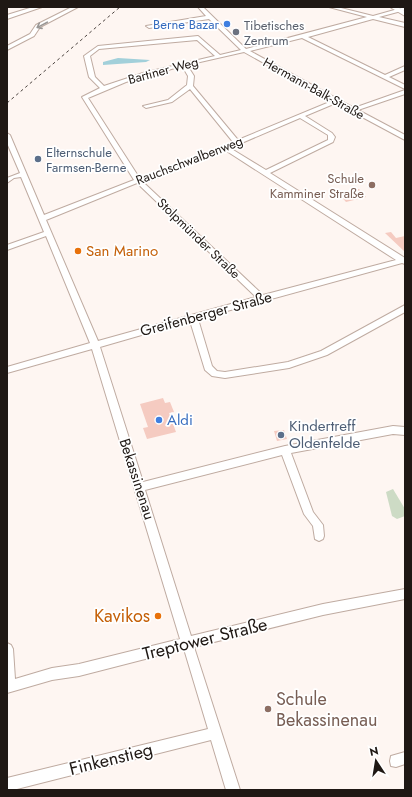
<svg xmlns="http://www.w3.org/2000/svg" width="412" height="797" font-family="Jost,sans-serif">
	<rect width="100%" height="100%" fill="#fef6f2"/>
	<polygon fill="#cddbc5" points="393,489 405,509 405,516 397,519 392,516 386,492"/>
	<polygon fill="#a2d0da" points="118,58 150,60 146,62 103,65 103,62"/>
	<g fill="#f5cbc1">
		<polygon points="359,189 366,197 346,202 339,194"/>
		<polygon points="391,232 396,238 405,236 405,252 385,233"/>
		<polygon points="163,398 165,403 170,402 174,412 169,413 176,432 147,439 143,428 148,427 140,404"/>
		<polygon points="284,430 287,439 277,441 274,431"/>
	</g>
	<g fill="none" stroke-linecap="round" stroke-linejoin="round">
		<g stroke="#bfaba1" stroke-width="2">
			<g id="minor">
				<polygon points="72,7 78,7 40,27 34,36 7,50 7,46 30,34 36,25"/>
				<path d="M198 7H203L246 49 367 17 329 7H337L373 16 405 7V10L379 17 405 23V27L373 19 308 37 385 75 405 66V70L389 77 405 85V89L302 38 250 51 354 108 405 90V94L358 110 405 135V140L336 103 305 116 332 133 335 137 333 142 270 173 405 258V264L402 263 198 319 212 366 217 371 225 372 288 362 321 351 405 305V312L327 355 289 368 225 378 212 376 205 370 190 321 100 347 143 482 285 446 393 426 405 427V435L393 434 291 453 313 512 323 525 324 536 323 539 319 541 315 539 313 526 304 514 282 455 145 490 191 636 323 604 405 589V599L323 615 194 647 240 790H226L211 740 13 790H7V778L208 729 184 649 79 676 52 680 7 693V643L11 645 13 649 15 679 52 668 79 664 180 639 92 349 7 373V367L90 343 46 236 7 250V245L44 232 21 177 14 178 7 183V178L20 173 7 143V133L10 135 44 215 134 180 82 97 100 88 89 77 84 56 98 46 198 36 220 55 241 50 209 19 149 28 146 26 206 16ZM197 40 215 56 143 73 104 86 95 77 90 56 99 49ZM244 52 332 101 238 140 193 86 194 76 187 65ZM182 66 188 76 187 85 168 100 143 106 146 108 172 102 190 89 233 142 146 178 140 179 88 98 126 82ZM300 118 328 135V140L266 170 230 148ZM225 150 396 260 263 295 144 183 149 181ZM137 183 256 297 98 341 46 220Z"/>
				<polygon points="405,752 405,764 396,767 391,766 390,761 391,756"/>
			</g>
		</g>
		<g stroke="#bfaba1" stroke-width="2">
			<g id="major">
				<polygon points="33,7 42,7 7,19 7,15"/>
				<polygon points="390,7 397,7 405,11 405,16"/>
			</g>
		</g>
		<use href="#minor" fill="#fff" fill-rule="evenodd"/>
		<use href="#major" fill="#fff" fill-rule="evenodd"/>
		<polyline stroke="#4d4541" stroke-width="1" stroke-dasharray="3 3" stroke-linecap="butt" points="7,103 120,7"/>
	</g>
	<defs><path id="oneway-shaft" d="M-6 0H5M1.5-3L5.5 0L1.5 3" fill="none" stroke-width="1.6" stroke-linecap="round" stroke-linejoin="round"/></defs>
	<use stroke="#9a9795" href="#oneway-shaft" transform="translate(42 25) rotate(152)"/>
	<g fill="#3f7fe0" stroke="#fff" stroke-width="1.5">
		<circle cx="227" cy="24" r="4"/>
		<circle cx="159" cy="420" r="4"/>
	</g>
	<circle fill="#6b7280" stroke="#fff" stroke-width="1.5" cx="236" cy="32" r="4"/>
	<g fill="#5c6f8a" stroke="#fff" stroke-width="1.5">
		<circle cx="38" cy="159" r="4"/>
		<circle cx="281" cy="435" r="4"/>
	</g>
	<g fill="#8d6e63" stroke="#fff" stroke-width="1.5">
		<circle cx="372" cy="185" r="4"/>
		<circle cx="268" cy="709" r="4"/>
	</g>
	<g fill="#e8710a" stroke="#fff" stroke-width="1.5">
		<circle cx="78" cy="251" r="4"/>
		<circle cx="158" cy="616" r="4"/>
	</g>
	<g text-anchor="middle" stroke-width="3.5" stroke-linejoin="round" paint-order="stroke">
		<g font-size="13" fill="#366cbe" stroke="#fff" text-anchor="end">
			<text x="219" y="29">Berne Bazar</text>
		</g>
		<g font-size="13" fill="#5b616d" stroke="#fff" text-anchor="start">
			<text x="244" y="30">Tibetisches<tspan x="244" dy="15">Zentrum</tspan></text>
		</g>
		<g font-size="13" fill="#1f1814" stroke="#fff">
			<text transform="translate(163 70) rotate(-15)" y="5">Bartiner Weg</text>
			<text transform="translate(314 88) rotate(29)" y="5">Hermann-Balk-Straße</text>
			<text transform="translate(189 160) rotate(-21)" y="5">Rauchschwalbenweg</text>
			<text transform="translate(199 238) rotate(44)" y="5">Stolpmünder Straße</text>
		</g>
		<g font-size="13" fill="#4e5e75" stroke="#fff" text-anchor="start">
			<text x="46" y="157">Elternschule<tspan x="46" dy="15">Farmsen-Berne</tspan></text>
		</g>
		<g font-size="13" fill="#785e54" stroke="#fff" text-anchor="end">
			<text x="364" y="183">Schule<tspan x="364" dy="15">Kamminer Straße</tspan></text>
		</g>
		<g font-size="15" fill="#c56008" stroke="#fff" text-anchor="start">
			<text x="86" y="256">San Marino</text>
		</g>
		<g font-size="15" fill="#1f1814" stroke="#fff">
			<text transform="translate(206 314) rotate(-15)" y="5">Greifenberger Straße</text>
			<text transform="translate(137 479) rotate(72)" y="5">Bekassinenau</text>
		</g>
		<g font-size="15" fill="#366cbe" stroke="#fff" text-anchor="start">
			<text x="167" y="425">Aldi</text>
		</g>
		<g font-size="15" fill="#4e5e75" stroke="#fff" text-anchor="start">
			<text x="289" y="431">Kindertreff<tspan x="289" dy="17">Oldenfelde</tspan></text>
		</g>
		<g font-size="18" fill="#c56008" stroke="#fff" text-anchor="end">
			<text x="150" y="622">Kavikos</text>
		</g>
		<g font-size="18" fill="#1f1814" stroke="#fff">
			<text transform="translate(205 639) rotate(-14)" y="6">Treptower Straße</text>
			<text transform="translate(111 759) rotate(-14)" y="6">Finkenstieg</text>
		</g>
		<g font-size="18" fill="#785e54" stroke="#fff" text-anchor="start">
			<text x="276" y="705">Schule<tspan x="276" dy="21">Bekassinenau</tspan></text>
		</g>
	</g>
	<rect width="412" height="797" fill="none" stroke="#1f1814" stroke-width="16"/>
	<g transform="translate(376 761) rotate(348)" stroke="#ffffff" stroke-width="3" paint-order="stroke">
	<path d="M0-3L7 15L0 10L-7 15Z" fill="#1f1814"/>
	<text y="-6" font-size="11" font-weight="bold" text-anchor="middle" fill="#1f1814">N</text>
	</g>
</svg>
